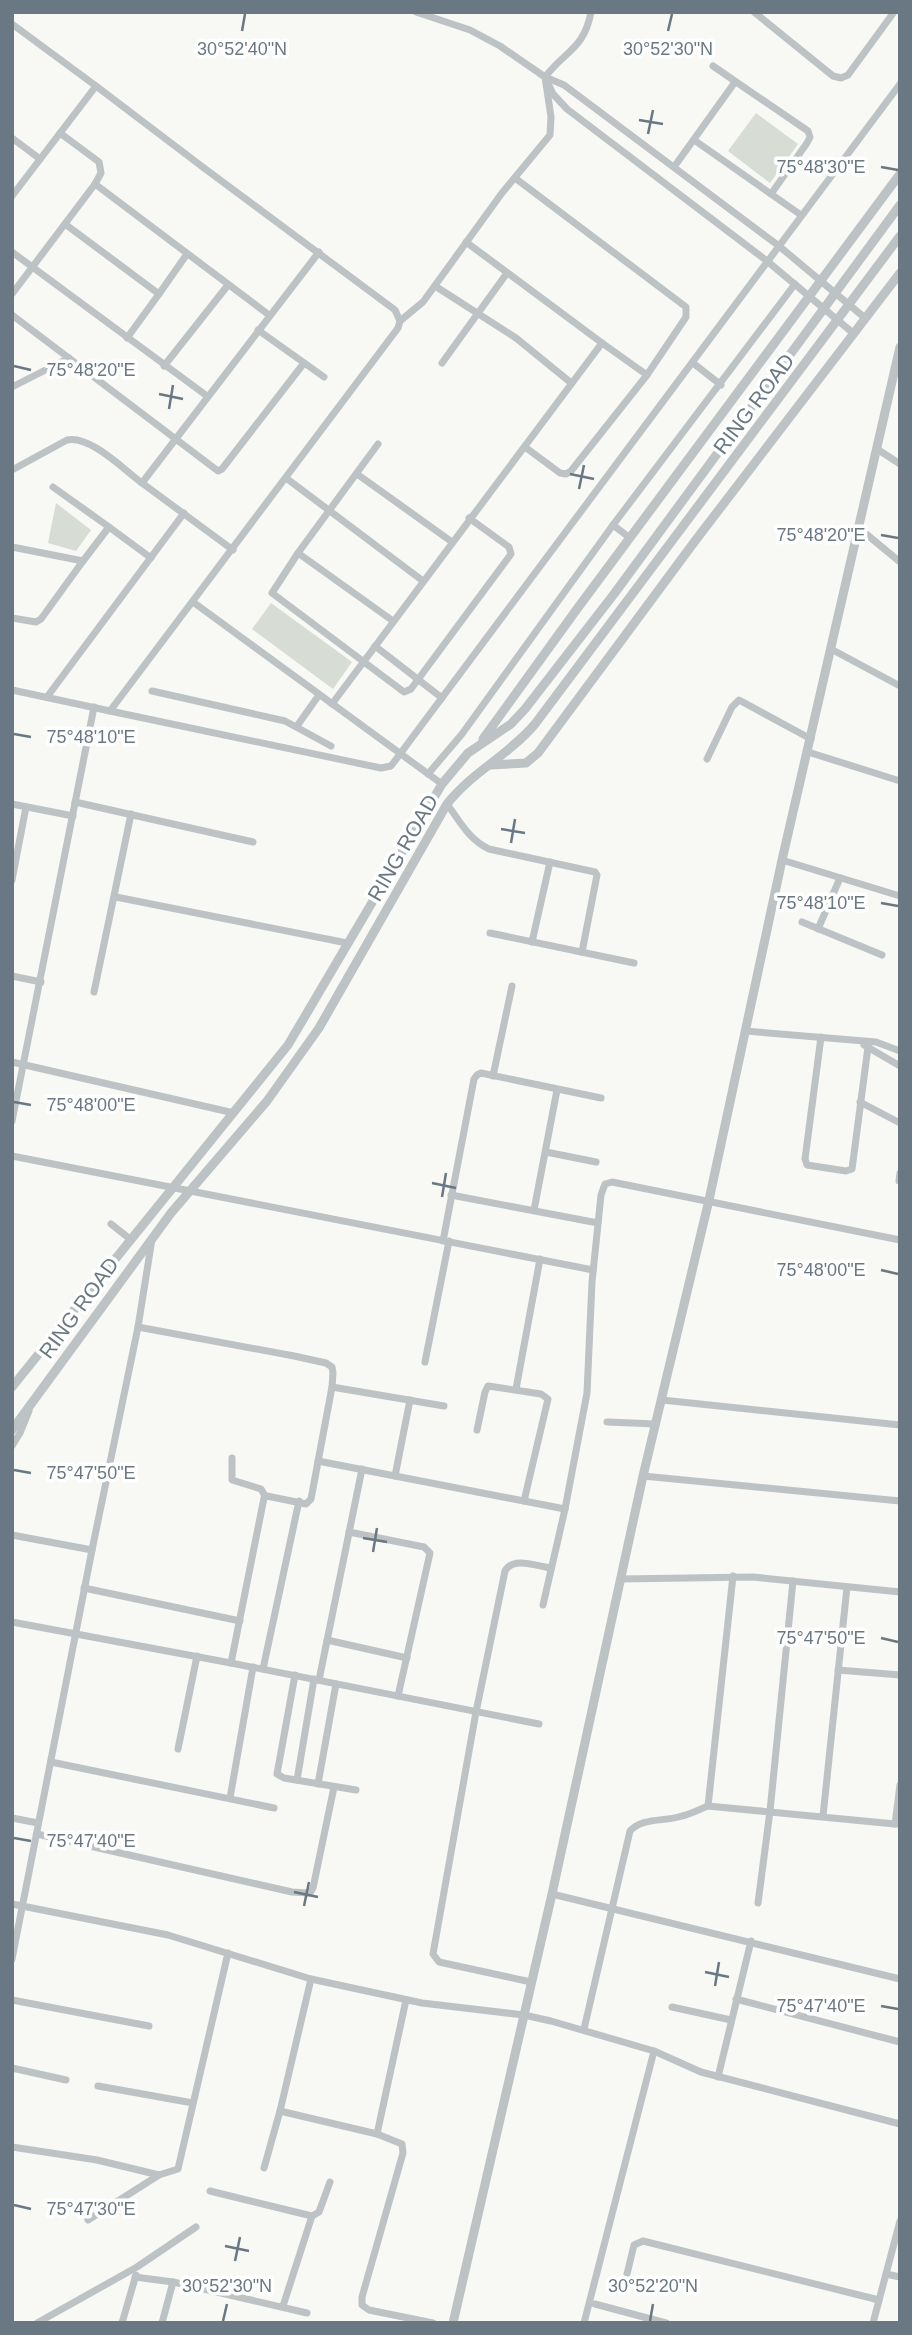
<svg xmlns="http://www.w3.org/2000/svg" width="912" height="2335" font-family="Helvetica,sans-serif">
	<rect width="100%" height="100%" fill="#f8f8f5"/>
	<g fill="#d7dcd5">
		<polygon points="756,113 798,144 770,183 728,151"/>
		<polygon points="56,503 91,530 76,551 48,543"/>
		<polygon points="271,603 352,662 333,689 252,629"/>
	</g>
	<g fill="none" stroke-linecap="round" stroke-linejoin="round">
		<g stroke="#bdc2c5" stroke-width="7">
			<polyline points="416,12 470,30 500,46 545,77 564,85 779,246 865,318"/>
			<polyline points="754,12 833,76 841,78 848,75 894,12"/>
			<polyline points="12,24 96,86 12,196"/>
			<polyline points="713,66 808,131 810,137 807,143 771,194"/>
			<polyline points="545,77 553,94 567,109 767,261 853,333"/>
			<polyline points="60,133 99,162 101,173 95,184 269,315"/>
			<polyline points="12,138 40,159"/>
			<polyline points="694,140 801,215"/>
			<polyline points="674,167 735,82"/>
			<polyline points="515,178 686,307 686,317 647,375 571,471 566,474 560,473 525,447"/>
			<polyline points="65,224 159,294 187,254"/>
			<polyline points="12,252 207,396"/>
			<polyline points="435,286 516,338 570,382"/>
			<polyline points="12,294 95,184"/>
			<polyline points="12,315 218,471 222,469 304,363"/>
			<path d="M400 321 423 302 502 193 550 135 551 117 545 77C566 50 584 49 591 12"/>
			<polyline points="258,330 324,377"/>
			<polyline points="127,338 159,294"/>
			<polyline points="602,343 647,375"/>
			<polyline points="442,363 507,273"/>
			<polyline points="693,363 721,385"/>
			<polyline points="164,366 228,285"/>
			<polyline points="12,387 69,358"/>
			<polyline points="378,444 298,553 272,593 404,692 411,689 511,554 509,547 469,518"/>
			<polyline points="877,449 900,464"/>
			<path d="M12 470 67 440C90 435 123 469 142 483"/>
			<polyline points="357,474 452,542"/>
			<polyline points="286,478 423,581"/>
			<polyline points="53,487 109,527 83,561"/>
			<polyline points="613,525 630,538"/>
			<polyline points="109,527 151,558"/>
			<polyline points="859,528 900,562"/>
			<polyline points="12,547 83,561 41,619 36,622 12,618"/>
			<polyline points="233,550 142,483 319,252"/>
			<polyline points="298,553 393,621"/>
			<polyline points="193,602 442,784"/>
			<polyline points="375,646 442,698"/>
			<polyline points="831,649 900,686"/>
			<polyline points="12,690 110,711 398,328 400,321 395,310 204,168 96,86"/>
			<polyline points="152,691 285,721 331,746"/>
			<polyline points="47,697 184,513"/>
			<polyline points="332,704 602,343 466,242"/>
			<polyline points="110,711 381,768 391,766 900,84"/>
			<polyline points="297,726 319,695"/>
			<polyline points="808,752 900,781"/>
			<polyline points="707,759 732,707 739,700 811,739"/>
			<polyline points="428,774 462,734 613,525 795,284"/>
			<polyline points="75,802 253,842"/>
			<polyline points="12,804 73,816"/>
			<path d="M447 804C459 820 469 840 489 849L595 872 597 875 582 952"/>
			<polyline points="782,860 900,896"/>
			<polyline points="12,880 26,807"/>
			<polyline points="116,897 347,943"/>
			<polyline points="802,922 882,955"/>
			<polyline points="818,929 840,878"/>
			<polyline points="490,933 634,963"/>
			<polyline points="532,942 550,862"/>
			<polyline points="12,976 41,982"/>
			<polyline points="94,992 131,814"/>
			<polyline points="745,1031 876,1042 900,1051"/>
			<polyline points="821,1037 805,1159 807,1165 846,1171 852,1169 868,1047"/>
			<polyline points="864,1045 900,1066"/>
			<polyline points="12,1062 234,1113"/>
			<polyline points="493,1076 512,986"/>
			<polyline points="860,1102 900,1123"/>
			<polyline points="12,1121 94,707"/>
			<polyline points="546,1152 596,1162"/>
			<polyline points="12,1156 593,1270"/>
			<polyline points="899,1181 900,1173"/>
			<polyline points="451,1195 598,1223"/>
			<polyline points="534,1210 557,1090"/>
			<polyline points="111,1224 130,1239"/>
			<polyline points="443,1241 474,1079 477,1075 481,1073 601,1098"/>
			<polyline points="425,1362 449,1241"/>
			<polyline points="332,1387 444,1406"/>
			<polyline points="516,1389 540,1259"/>
			<polyline points="662,1400 900,1425"/>
			<polyline points="607,1422 656,1424"/>
			<polyline points="477,1430 485,1392 488,1386 541,1394 548,1399 524,1501"/>
			<polyline points="12,1446 20,1433 29,1411"/>
			<polyline points="232,1458 232,1480 261,1489 265,1496"/>
			<polyline points="318,1461 565,1509 587,1393 592,1282 601,1195 605,1184 612,1182 900,1240"/>
			<polyline points="395,1476 410,1400"/>
			<polyline points="643,1476 900,1501"/>
			<polyline points="349,1532 424,1547 430,1553 398,1696"/>
			<polyline points="12,1535 92,1550"/>
			<polyline points="620,1579 753,1577 900,1592"/>
			<polyline points="84,1588 240,1621"/>
			<polyline points="543,1605 565,1509"/>
			<polyline points="12,1622 231,1663 264,1498 267,1496 306,1504 311,1499 332,1387 333,1373 332,1367 326,1363 294,1356 138,1327"/>
			<polyline points="327,1640 407,1658"/>
			<polyline points="231,1663 539,1724"/>
			<polyline points="263,1669 299,1501"/>
			<polyline points="838,1670 900,1675"/>
			<polyline points="295,1675 277,1774 284,1778 356,1790"/>
			<polyline points="319,1680 362,1469"/>
			<polyline points="178,1749 197,1656"/>
			<polyline points="51,1762 274,1808"/>
			<polyline points="297,1780 314,1679"/>
			<polyline points="318,1784 336,1684"/>
			<polyline points="230,1798 253,1667"/>
			<polyline points="708,1806 895,1824"/>
			<polyline points="823,1816 847,1587"/>
			<polyline points="12,1818 38,1823"/>
			<polyline points="899,1824 895,1824 900,1785"/>
			<polyline points="37,1834 292,1892 310,1893 313,1888 334,1787"/>
			<polyline points="552,1894 900,1979"/>
			<polyline points="758,1903 770,1811 793,1581"/>
			<polyline points="12,1904 168,1935 311,1979 280,2111 264,2168"/>
			<polyline points="12,1959 92,1550 138,1327 152,1239"/>
			<polyline points="311,1979 422,2003 524,2015 551,2021 654,2051 701,2072 900,2124"/>
			<path d="M531 1982 439 1962 433 1954 476 1712 505 1571C513 1556 536 1566 551 1568"/>
			<polyline points="736,1999 900,2042"/>
			<polyline points="12,2000 149,2026"/>
			<polyline points="672,2007 731,2020"/>
			<path d="M584 2029 630 1831C643 1817 665 1822 682 1816 691 1814 700 1809 708 1806L733 1576"/>
			<polyline points="12,2068 66,2080"/>
			<polyline points="718,2077 751,1941"/>
			<polyline points="98,2086 193,2103"/>
			<polyline points="280,2111 377,2134 402,2144 403,2153 362,2297 362,2305 369,2310 433,2323"/>
			<polyline points="377,2134 406,2000"/>
			<polyline points="12,2147 97,2160 159,2175"/>
			<polyline points="210,2191 312,2216 319,2212 330,2182"/>
			<polyline points="88,2220 159,2175 178,2169 228,1953"/>
			<polyline points="627,2274 634,2245 643,2241 879,2300"/>
			<polyline points="886,2274 900,2277"/>
			<polyline points="135,2277 173,2282 162,2323"/>
			<polyline points="173,2282 307,2313"/>
			<polyline points="595,2304 666,2323"/>
			<polyline points="283,2306 312,2216"/>
			<polyline points="37,2323 137,2267 196,2227"/>
			<polyline points="122,2323 136,2275"/>
			<polyline points="584,2323 654,2051"/>
			<polyline points="873,2323 900,2221"/>
		</g>
		<g stroke="#bdc2c5" stroke-width="9">
			<polyline points="483,739 577,609 900,174"/>
			<polyline points="490,765 526,763 538,753 695,541 900,273"/>
			<polyline points="12,1387 288,1045 442,784 468,753 511,724 525,709 614,594 900,205"/>
			<path d="M12 1430 171 1213 267 1101 319 1028 447 804C472 772 509 755 535 724L900 236"/>
			<polyline points="453,2323 552,1894 643,1476 709,1200 782,860 900,347"/>
		</g>
	</g>
	<path fill="none" stroke="#6a7883" stroke-width="2.5" d="M242 31 245 14M668 31 672 14M639 120 663 124M648 134 653 110M881 167 898 170M14 366 31 370M159 394 183 399M169 409 173 385M570 474 594 479M579 489 584 465M881 535 898 538M14 734 31 737M501 829 525 833M511 843 515 819M881 903 898 906M14 1102 31 1105M432 1183 456 1188M442 1197 446 1173M881 1270 898 1274M14 1470 31 1473M363 1538 387 1542M373 1552 377 1528M881 1638 898 1642M14 1838 31 1841M294 1892 318 1897M304 1906 309 1882M705 1972 729 1977M715 1986 719 1962M881 2006 898 2009M14 2205 31 2209M225 2246 249 2251M235 2261 240 2237M223 2321 227 2304M650 2321 653 2304"/>
	<g text-anchor="middle" stroke-width="7" stroke-linejoin="round" paint-order="stroke">
		<g font-size="21" fill="#6a7883" stroke="#fff">
			<text transform="translate(754 404) rotate(-53)" y="7">RING ROAD</text>
			<text transform="translate(403 848) rotate(-60)" y="7">RING ROAD</text>
			<text transform="translate(79 1308) rotate(-54)" y="7">RING ROAD</text>
		</g>
	</g>
	<g font-size="18" text-anchor="middle" fill="#6a7883" stroke="#fff" stroke-width="7" stroke-linejoin="round" paint-order="stroke">
		<text x="242" y="55">30°52'40"N</text>
		<text x="668" y="55">30°52'30"N</text>
		<text x="821" y="173">75°48'30"E</text>
		<text x="91" y="376">75°48'20"E</text>
		<text x="821" y="541">75°48'20"E</text>
		<text x="91" y="743">75°48'10"E</text>
		<text x="821" y="909">75°48'10"E</text>
		<text x="91" y="1111">75°48'00"E</text>
		<text x="821" y="1276">75°48'00"E</text>
		<text x="91" y="1479">75°47'50"E</text>
		<text x="821" y="1644">75°47'50"E</text>
		<text x="91" y="1847">75°47'40"E</text>
		<text x="821" y="2012">75°47'40"E</text>
		<text x="91" y="2215">75°47'30"E</text>
		<text x="227" y="2292">30°52'30"N</text>
		<text x="653" y="2292">30°52'20"N</text>
	</g>
	<rect width="912" height="2335" fill="none" stroke="#6a7883" stroke-width="28"/>
</svg>
